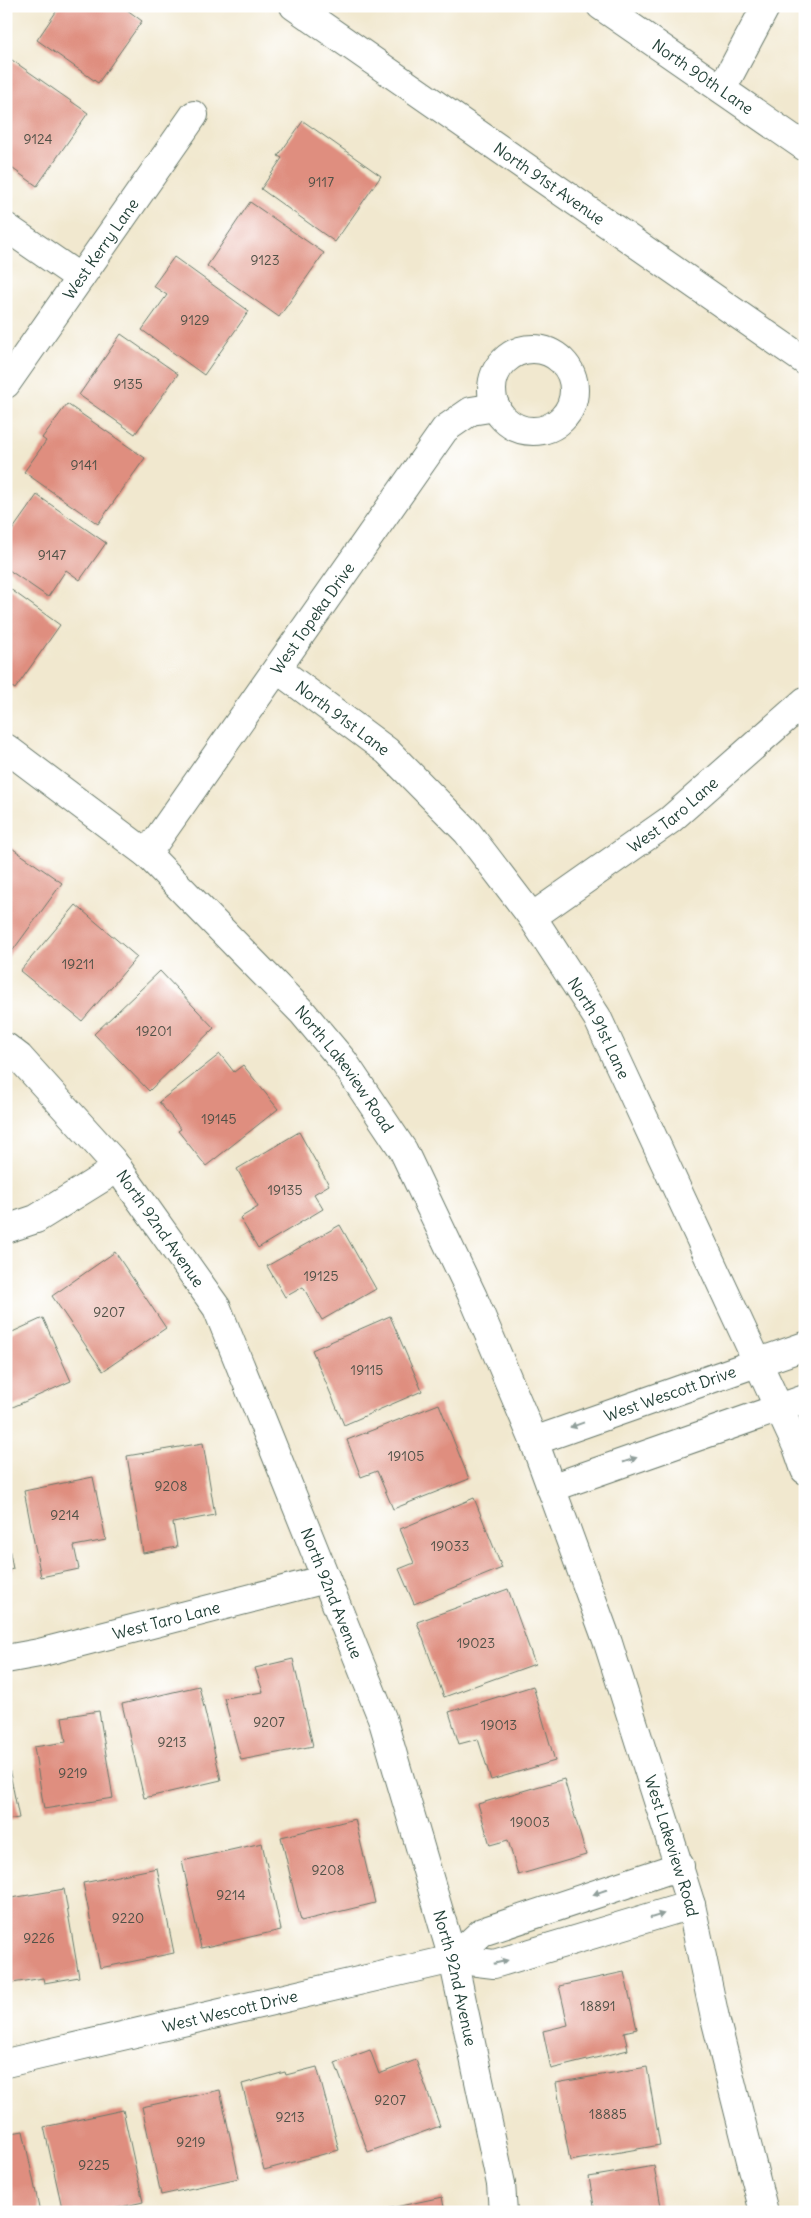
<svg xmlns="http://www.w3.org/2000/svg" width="811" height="2218" font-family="Delius,sans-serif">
	<rect width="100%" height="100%" fill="#fff"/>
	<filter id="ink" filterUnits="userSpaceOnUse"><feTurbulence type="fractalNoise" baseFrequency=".02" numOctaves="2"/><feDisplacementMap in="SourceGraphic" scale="10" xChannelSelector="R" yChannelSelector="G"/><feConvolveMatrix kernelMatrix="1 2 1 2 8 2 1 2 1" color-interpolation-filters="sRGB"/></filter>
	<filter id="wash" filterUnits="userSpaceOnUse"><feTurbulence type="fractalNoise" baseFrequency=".0096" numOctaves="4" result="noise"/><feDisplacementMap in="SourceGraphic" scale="20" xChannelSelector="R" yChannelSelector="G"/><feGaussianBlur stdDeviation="1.12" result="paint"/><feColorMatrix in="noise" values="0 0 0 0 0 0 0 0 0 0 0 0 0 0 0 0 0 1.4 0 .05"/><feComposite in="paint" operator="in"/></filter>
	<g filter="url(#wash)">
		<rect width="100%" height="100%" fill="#f1e8cf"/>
		<g id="blocks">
			<g fill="#df8e7f">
				<polygon points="60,6 122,6 142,21 98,83 37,40"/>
				<polygon points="9,58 88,113 37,186 6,164 6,61"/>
				<polygon points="303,121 381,176 335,242 261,189 282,158 278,156"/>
				<polygon points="250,202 324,253 279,317 207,266"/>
				<polygon points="174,257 249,311 204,375 142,330 167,295 153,286"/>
				<polygon points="121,334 178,374 135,434 79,395"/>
				<polygon points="67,404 145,458 98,524 24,472 46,441 42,438"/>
				<polygon points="37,495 106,543 80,580 66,570 48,597 6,568 6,539"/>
				<polygon points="6,586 60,625 15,689 6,683"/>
				<polygon points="6,844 62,883 8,957 6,956"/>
				<polygon points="76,905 137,957 82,1021 20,971"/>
				<polygon points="160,971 214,1028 149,1091 94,1034"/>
				<polygon points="220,1054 234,1072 243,1065 278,1109 206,1166 178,1131 181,1129 159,1102"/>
				<polygon points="299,1132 329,1185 314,1194 323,1209 258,1248 240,1218 258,1207 237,1169"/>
				<polygon points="340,1225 376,1289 322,1320 303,1287 285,1297 267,1266"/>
				<polygon points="115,1252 166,1328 103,1371 52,1296"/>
				<polygon points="390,1316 422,1391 344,1425 312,1350"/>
				<polygon points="43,1318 71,1381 6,1410 6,1331 8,1334"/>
				<polygon points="439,1404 469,1479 393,1509 377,1471 361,1477 347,1440"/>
				<polygon points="203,1443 215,1515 173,1523 177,1547 143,1553 127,1456"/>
				<polygon points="93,1477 106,1540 74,1546 79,1569 41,1577 24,1491"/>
				<polygon points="474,1498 502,1568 414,1604 399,1569 414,1563 400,1529"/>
				<polygon points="7,1537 13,1569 6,1571 6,1538"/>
				<polygon points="508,1589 535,1664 444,1697 417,1622"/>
				<polygon points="293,1659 313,1746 241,1760 224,1698 263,1692 255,1668"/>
				<polygon points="199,1686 221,1780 144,1798 122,1704"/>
				<polygon points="533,1686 555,1761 491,1780 478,1739 459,1744 449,1712"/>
				<polygon points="99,1711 113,1798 44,1809 34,1747 66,1742 62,1717"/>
				<polygon points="6,1753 19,1818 6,1820"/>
				<polygon points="564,1779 586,1855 518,1875 508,1840 490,1845 478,1804"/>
				<polygon points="355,1819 375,1903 301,1921 281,1837"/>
				<polygon points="262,1843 281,1930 201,1948 182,1861"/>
				<polygon points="157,1868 174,1953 100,1968 83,1883"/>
				<polygon points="64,1889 79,1977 44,1983 43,1978 6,1984 6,1899"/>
				<polygon points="624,1972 637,2029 624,2032 628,2050 551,2069 543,2031 568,2025 559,1986"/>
				<polygon points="370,2050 379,2074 416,2060 440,2126 368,2152 335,2063"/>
				<polygon points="317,2067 339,2150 264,2170 242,2084 285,2072 286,2075"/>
				<polygon points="647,2067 660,2145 570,2161 556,2083"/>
				<polygon points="220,2090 239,2178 161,2195 142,2107"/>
				<polygon points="123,2110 143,2202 100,2212 63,2212 44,2127"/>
				<polygon points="23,2131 40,2212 6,2212 6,2134"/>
				<polygon points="654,2166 662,2212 595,2212 589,2177"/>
				<polygon points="442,2197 445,2212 377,2212 377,2211"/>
			</g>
		</g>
	</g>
	<g filter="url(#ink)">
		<use href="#blocks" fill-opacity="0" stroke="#68796a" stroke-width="1"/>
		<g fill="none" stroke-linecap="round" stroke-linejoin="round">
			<g stroke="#68796a" stroke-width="30">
				<g id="minor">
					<path id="s1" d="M601 6 805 147"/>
					<polyline points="722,89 766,6"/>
					<polyline points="6,227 80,278"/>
					<circle cx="533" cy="390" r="41"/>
					<path id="s2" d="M6 384 194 115"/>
					<path id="s3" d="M277 669 387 751 467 832 532 917 597 1017 797 1447 805 1470"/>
					<path id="s4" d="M147 854 445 429 471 411 496 407"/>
					<path id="s5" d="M532 917 670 820 805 701"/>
					<path id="s6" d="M6 1047 19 1057 112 1160 217 1308 382 1718 453 1959 501 2184 503 2212"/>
					<polyline points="6,1229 36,1219 118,1168"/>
					<path id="s7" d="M534 1441 805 1346"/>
					<polyline points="551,1488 805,1399"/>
					<path id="s8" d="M6 1659 39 1653 326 1579"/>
					<polyline points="453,1959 482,1932 680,1866"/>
					<path id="s9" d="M6 2063 453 1959 494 1964 691 1905"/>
				</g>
			</g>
			<g stroke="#68796a" stroke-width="30">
				<g id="tertiary">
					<path id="s10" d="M6 748 147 854 303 1013 344 1062 403 1150 473 1297 534 1441 608 1643 691 1905 715 2018 764 2212"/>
				</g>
			</g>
			<g stroke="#68796a" stroke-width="30">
				<g id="secondary">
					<path id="s11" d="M294 6 805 361"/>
				</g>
			</g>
			<use href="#minor" stroke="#fff" stroke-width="28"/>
			<use href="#tertiary" stroke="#fff" stroke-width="28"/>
			<use href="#secondary" stroke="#fff" stroke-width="28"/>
		</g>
		<defs><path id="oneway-solid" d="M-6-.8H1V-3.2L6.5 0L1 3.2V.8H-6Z" transform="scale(1.25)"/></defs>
		<g fill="#8f9e9a">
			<use href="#oneway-solid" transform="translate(577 1425) rotate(160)"/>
			<use href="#oneway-solid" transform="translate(630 1460) rotate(-19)"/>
			<use href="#oneway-solid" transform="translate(600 1892) rotate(161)"/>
			<use href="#oneway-solid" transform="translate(657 1916) rotate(-17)"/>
			<use href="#oneway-solid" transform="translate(501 1962) rotate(-14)"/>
		</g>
	</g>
	<g text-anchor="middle" stroke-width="4" stroke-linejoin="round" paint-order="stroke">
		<g font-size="14" fill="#4f5147">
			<text x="38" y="144">9124</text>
			<text x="321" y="187">9117</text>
			<text x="265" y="265">9123</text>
			<text x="195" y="325">9129</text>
			<text x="128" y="389">9135</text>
			<text x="84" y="470">9141</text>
			<text x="52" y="560">9147</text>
			<text x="78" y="969">19211</text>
			<text x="154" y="1036">19201</text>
			<text x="219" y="1124">19145</text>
			<text x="285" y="1195">19135</text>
			<text x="321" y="1281">19125</text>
			<text x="109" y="1317">9207</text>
			<text x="367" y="1375">19115</text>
			<text x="406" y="1461">19105</text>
			<text x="171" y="1491">9208</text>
			<text x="65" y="1520">9214</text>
			<text x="450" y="1551">19033</text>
			<text x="476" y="1648">19023</text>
			<text x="269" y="1727">9207</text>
			<text x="499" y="1730">19013</text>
			<text x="172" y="1747">9213</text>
			<text x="73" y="1778">9219</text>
			<text x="530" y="1827">19003</text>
			<text x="328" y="1875">9208</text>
			<text x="231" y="1900">9214</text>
			<text x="128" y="1923">9220</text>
			<text x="39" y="1943">9226</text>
			<text x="598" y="2011">18891</text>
			<text x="390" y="2105">9207</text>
			<text x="608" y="2119">18885</text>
			<text x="290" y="2122">9213</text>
			<text x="191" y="2147">9219</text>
			<text x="94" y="2170">9225</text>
		</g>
		<g font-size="16" fill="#1f3d34" stroke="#fff">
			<text dy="6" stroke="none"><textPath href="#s1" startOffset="124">North 90th Lane</textPath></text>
			<text dy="6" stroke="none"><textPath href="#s11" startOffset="311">North 91st Avenue</textPath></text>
			<text dy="6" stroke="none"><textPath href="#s2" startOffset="165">West Kerry Lane</textPath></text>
			<text dy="6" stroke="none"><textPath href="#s4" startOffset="288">West Topeka Drive</textPath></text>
			<text dy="6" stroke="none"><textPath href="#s3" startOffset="82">North 91st Lane</textPath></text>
			<text dy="6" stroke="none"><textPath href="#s5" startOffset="174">West Taro Lane</textPath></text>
			<text dy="6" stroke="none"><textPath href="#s3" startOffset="488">North 91st Lane</textPath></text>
			<text dy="6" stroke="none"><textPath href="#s10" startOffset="469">North Lakeview Road</textPath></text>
			<text dy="6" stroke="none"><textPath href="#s6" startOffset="239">North 92nd Avenue</textPath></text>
			<text dy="6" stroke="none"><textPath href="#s7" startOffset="144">West Wescott Drive</textPath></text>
			<text dy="6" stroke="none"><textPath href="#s6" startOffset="644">North 92nd Avenue</textPath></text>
			<text dy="6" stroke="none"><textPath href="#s8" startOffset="165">West Taro Lane</textPath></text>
			<text dy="6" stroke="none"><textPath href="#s10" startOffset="1316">West Lakeview Road</textPath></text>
			<text dy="6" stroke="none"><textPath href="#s6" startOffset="1049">North 92nd Avenue</textPath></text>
			<text dy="6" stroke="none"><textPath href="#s9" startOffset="230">West Wescott Drive</textPath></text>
		</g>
	</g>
	<rect width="811" height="2218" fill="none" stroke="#fff" stroke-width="25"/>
</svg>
